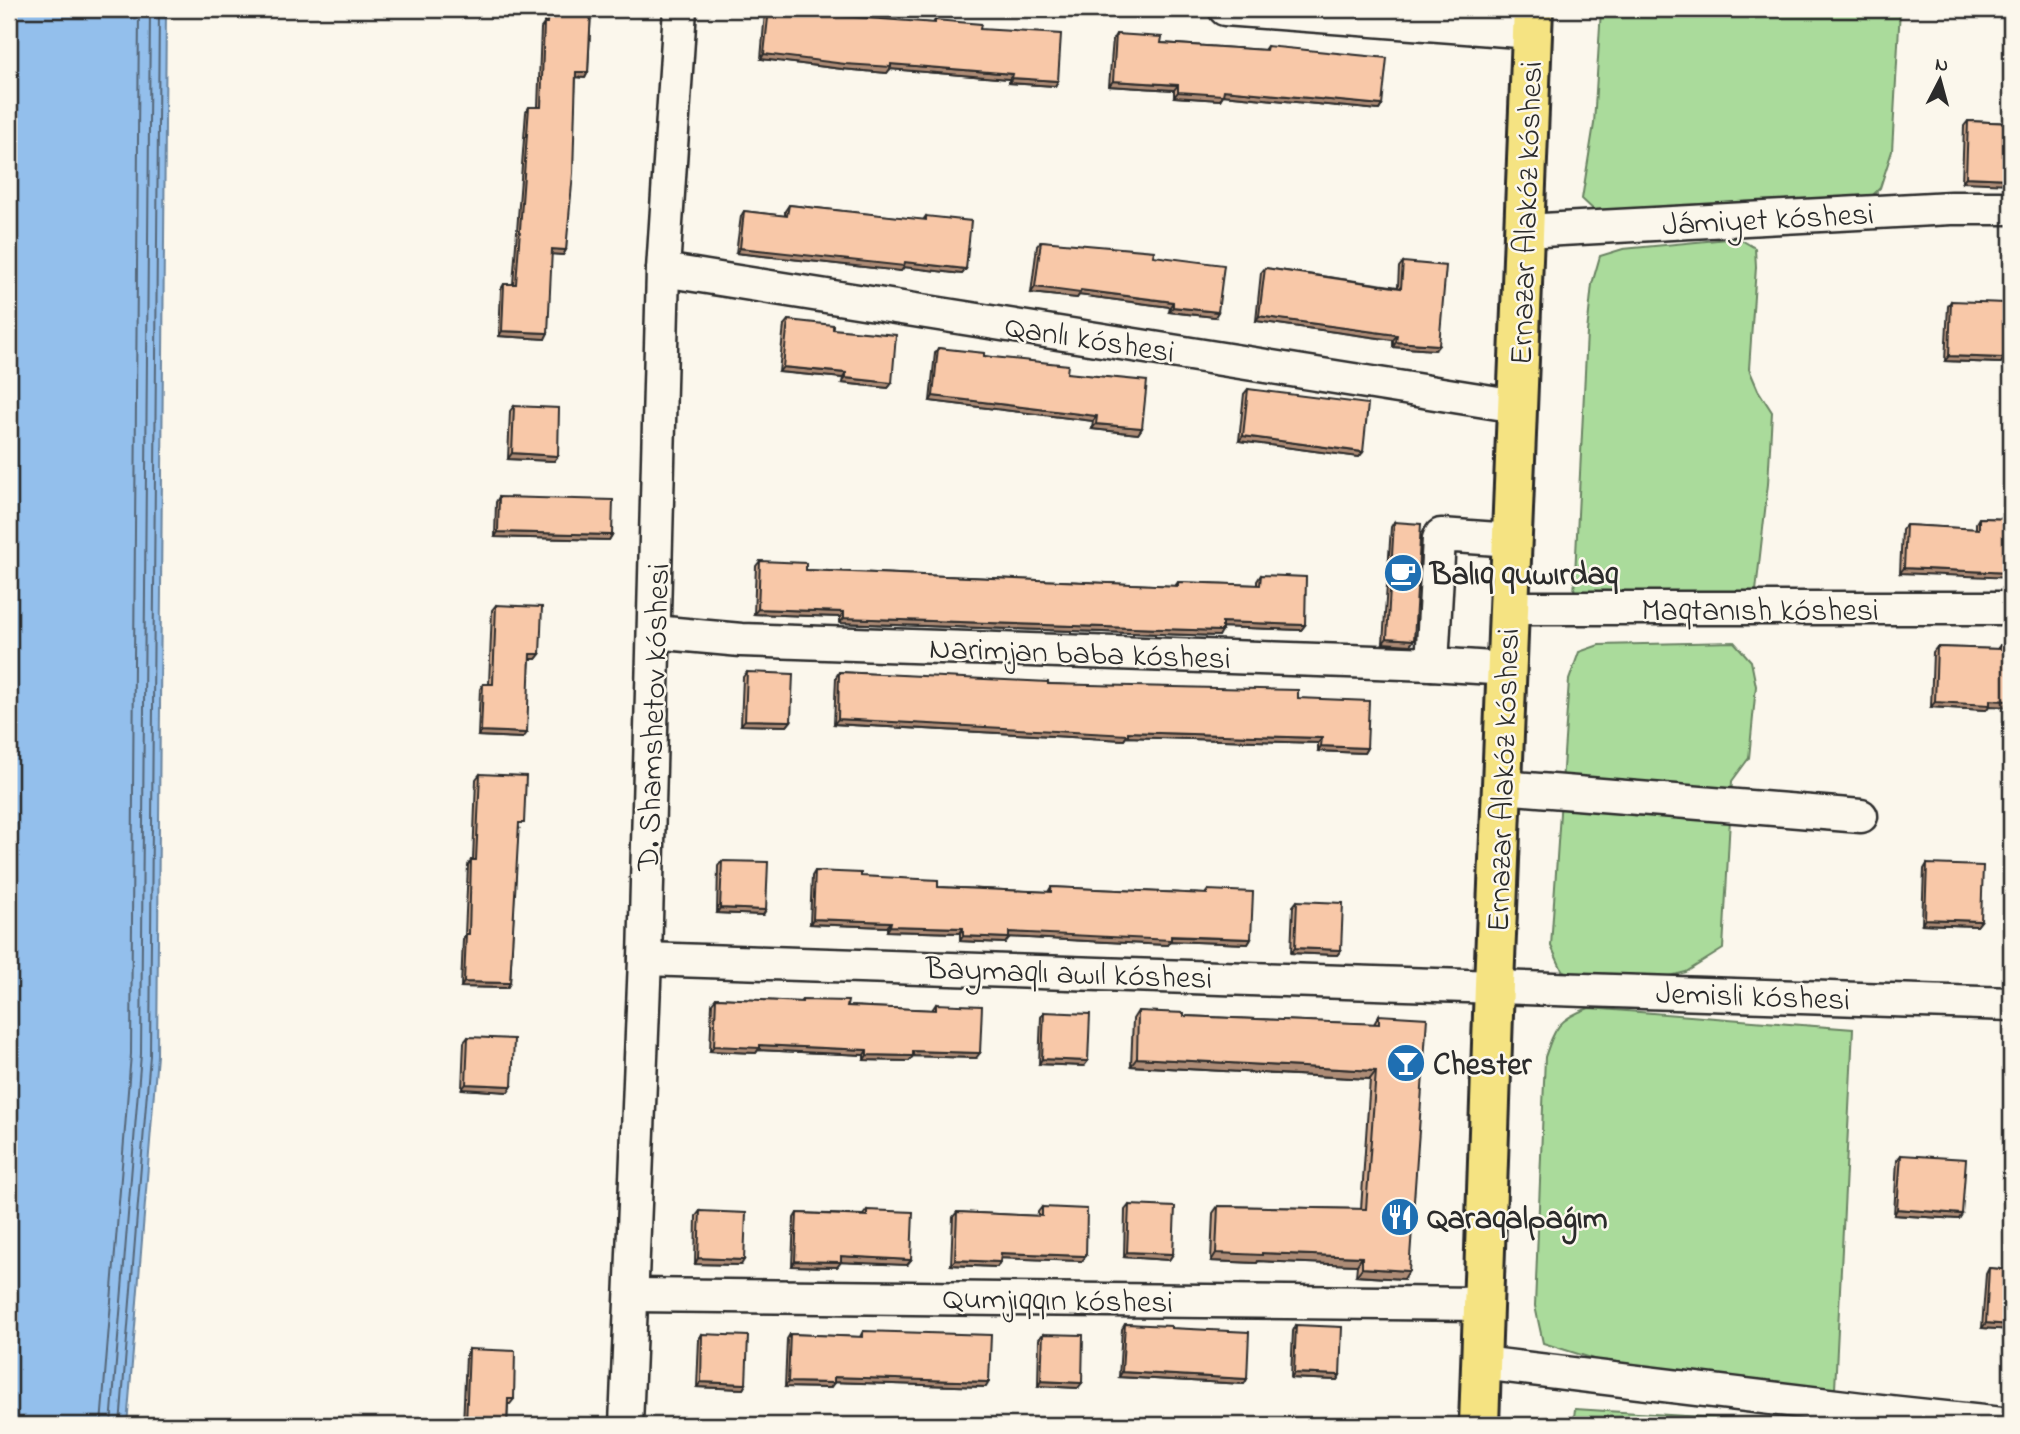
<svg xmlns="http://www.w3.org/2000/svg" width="2020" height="1434" font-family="'Indie Flower',sans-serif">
	<rect width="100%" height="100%" fill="#fbf7ec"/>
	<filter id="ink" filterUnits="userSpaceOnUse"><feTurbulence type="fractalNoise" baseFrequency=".0143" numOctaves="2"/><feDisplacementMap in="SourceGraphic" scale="14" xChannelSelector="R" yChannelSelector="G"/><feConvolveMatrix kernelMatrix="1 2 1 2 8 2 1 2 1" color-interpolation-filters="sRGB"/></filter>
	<g filter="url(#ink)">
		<g fill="#aadb9b" stroke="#6a8363" stroke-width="2">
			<polygon points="1601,9 1900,9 1892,151 1880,188 1863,205 1597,213 1582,199 1594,124"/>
			<polygon points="1738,238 1755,248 1756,267 1749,369 1758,390 1772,412 1768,484 1755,600 1574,595 1587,332 1592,284 1600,256 1623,249"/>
			<polygon points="1734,642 1751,661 1756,686 1749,758 1732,781 1723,949 1686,972 1646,982 1580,980 1562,970 1551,946 1569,680 1579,652 1599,645"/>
			<path d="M1589 1008 1853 1029 1835 1389 1743 1380 1604 1362 1543 1343 1535 1306 1545 1057C1555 1028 1558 1019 1589 1008Z"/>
			<polygon points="1575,1409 1732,1419 1789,1425 1573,1425"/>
		</g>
		<polygon fill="#93bfec" stroke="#69849f" stroke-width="2" points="9,9 166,9 157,1055 127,1425 9,1425"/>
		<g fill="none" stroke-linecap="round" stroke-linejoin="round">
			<g stroke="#556678" stroke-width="2">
				<polyline points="101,1425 131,1054 139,9"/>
				<polyline points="111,1425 141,1054 150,9"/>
				<polyline points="120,1425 150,1055 159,9"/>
			</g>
			<g stroke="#2b2b2b" stroke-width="37">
				<g id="minor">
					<polyline points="1225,9 1532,32"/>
					<polyline points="1524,231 1951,208 2011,208"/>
					<polyline points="663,270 1517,406"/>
					<polyline points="1509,608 2011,608"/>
					<polyline points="654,632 741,640 1432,664 1507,669"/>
					<polyline points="1432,664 1439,539 1441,535 1512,540"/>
					<polyline points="1502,787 1861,816"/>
					<polyline points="645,959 2011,1004"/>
					<polyline points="633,1295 1483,1304"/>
					<polyline points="1482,1363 1862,1409 2011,1425"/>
					<polyline points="626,1425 645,959 663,270 680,9"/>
				</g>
			</g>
			<g stroke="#2b2b2b" stroke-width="44">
				<polyline id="major" points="1479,1425 1494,985 1533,9"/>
			</g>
			<use href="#minor" stroke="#fbf7ec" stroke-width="32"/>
			<use href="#major" stroke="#f5e382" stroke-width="38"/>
		</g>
		<g fill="#d5ac90" stroke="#2b2b2b" stroke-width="2">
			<polygon points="545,9 591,9 588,72 585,78 576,77 566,250 563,255 551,254 545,339 499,336 501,289 504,284 513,284 526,112 529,107 538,107 541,28 544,24"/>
			<polygon points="768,9 785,9 814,14 933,23 935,20 980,29 1058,81 1055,86 1009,83 1009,79 890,69 887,73 842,69 761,59 765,12"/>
			<polygon points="1116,34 1161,43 1264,50 1267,46 1382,105 1379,110 1223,95 1220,100 1174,97 1174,90 1109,86 1113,39"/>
			<polygon points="1968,121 2011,123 1962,182 1964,126"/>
			<polygon points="789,205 923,220 926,216 966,269 962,274 904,267 901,271 736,253 741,216 744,211 785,216 785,211"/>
			<polygon points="1041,241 1153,256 1215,317 1169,312 1170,307 1079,295 1077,298 1031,293 1037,246"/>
			<polygon points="1403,262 1435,350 1393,347 1393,340 1256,321 1261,273 1265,268 1398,287 1399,267"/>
			<polygon points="1951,301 2004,358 2001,363 1945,361 1948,306"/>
			<polygon points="788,320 833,329 892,383 888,388 842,383 843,378 779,372 784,325"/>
			<polygon points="938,348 984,356 1067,373 1142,428 1138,434 1092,429 1093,421 930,401 935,353"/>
			<polygon points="1248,389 1363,452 1359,457 1239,441 1244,394"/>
			<polygon points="514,406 554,461 508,459 510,411"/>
			<polygon points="499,497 612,535 609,540 495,537 496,502"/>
			<polygon points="1979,518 2011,519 1900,573 1902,530 1906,525 1976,529 1976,523"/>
			<polygon points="1394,522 1414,640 1410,645 1383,643 1391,527"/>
			<polygon points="760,561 806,570 1175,586 1178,582 1257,585 1257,581 1261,575 1305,625 1301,630 1222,627 1219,636 840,623 840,617 754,614 756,566"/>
			<polygon points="496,605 540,654 536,659 530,659 523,738 478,736 480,689 483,684 489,684 492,610"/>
			<polygon points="2000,645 1989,706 1986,710 1931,707 1933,652 1937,647 1997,649"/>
			<polygon points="747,672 791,721 787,726 741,725 743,677"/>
			<polygon points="839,672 1298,698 1367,748 1364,753 1318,751 1318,743 1126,737 1124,740 834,724 836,677"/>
			<polygon points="480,774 520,829 518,828 510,983 507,988 461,987 463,939 465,935 468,865 471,860 473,860 476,779"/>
			<polygon points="722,861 763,915 717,913 718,866"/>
			<polygon points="1927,864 1981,921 1977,926 1922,924 1924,869"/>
			<polygon points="815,871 938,887 1048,892 1051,887 1205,894 1208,890 1251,939 1248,944 1170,941 1167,945 1009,937 1005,943 960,941 960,933 887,931 887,927 810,924 812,876"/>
			<polygon points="1297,901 1341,950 1337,955 1291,953 1293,906"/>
			<polygon points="716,998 800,1002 802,1000 847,1006 932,1010 936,1004 976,1058 913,1056 909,1061 864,1060 864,1055 758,1050 756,1053 710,1051 712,1003"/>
			<polygon points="1138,1011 1184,1016 1374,1024 1379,1015 1404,1279 1356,1276 1357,1265 1258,1261 1257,1263 1211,1261 1213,1213 1218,1206 1361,1209 1370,1079 1131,1066 1133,1019"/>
			<polygon points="1044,1012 1084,1066 1039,1064 1041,1017"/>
			<polygon points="468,1037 512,1086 508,1092 462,1089 464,1042"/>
			<polygon points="1901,1155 1962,1214 1959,1219 1894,1215 1897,1160"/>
			<polygon points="1129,1205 1173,1254 1169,1260 1124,1257 1125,1210"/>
			<polygon points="1042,1207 1082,1261 1001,1258 997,1267 951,1265 953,1217 957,1212 1038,1216 1038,1212"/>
			<polygon points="867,1210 907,1265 841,1262 837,1267 792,1266 794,1218 797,1213 863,1215"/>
			<polygon points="700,1211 741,1265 695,1264 696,1216"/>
			<polygon points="1989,1268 2011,1270 2011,1330 1982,1328 1986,1274"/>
			<polygon points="1125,1324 1171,1328 1247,1379 1244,1384 1119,1377 1122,1329"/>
			<polygon points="1296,1325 1340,1375 1337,1380 1291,1378 1293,1331"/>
			<polygon points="863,1331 986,1387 834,1382 830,1388 785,1387 787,1339 790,1334 860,1337"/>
			<polygon points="702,1334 746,1384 743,1389 697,1387 699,1339"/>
			<polygon points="1043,1334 1078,1388 1038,1386 1039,1339"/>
			<polygon points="469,1349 514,1399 510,1404 508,1404 507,1425 463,1425 466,1355"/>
		</g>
		<g fill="#ae8c76" stroke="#2b2b2b" stroke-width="2">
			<polygon points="764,54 891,64 1013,74 1009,79 890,69 887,73 842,69 761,59"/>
			<polygon points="576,72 588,72 585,78 573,77"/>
			<polygon points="1012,78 1058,81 1055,86 1009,83"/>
			<polygon points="1113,81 1178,85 1174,90 1109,86"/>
			<polygon points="1224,90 1382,105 1379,110 1223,95 1220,100 1174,97 1178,92"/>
			<polygon points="1966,177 2011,179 2011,184 1962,182"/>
			<polygon points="740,248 905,262 966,269 962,274 904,267 901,271 736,253"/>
			<polygon points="552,249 566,250 563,255 548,254"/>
			<polygon points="1035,287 1081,290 1173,302 1170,307 1079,295 1077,298 1031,293"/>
			<polygon points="1173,307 1218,312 1215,317 1169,312"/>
			<polygon points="1259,316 1397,335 1393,340 1256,321"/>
			<polygon points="502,331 548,333 545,339 499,336"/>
			<polygon points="1396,342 1439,345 1435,350 1393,347"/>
			<polygon points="1949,356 2004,358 2001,363 1945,361"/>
			<polygon points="783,367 846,373 843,378 779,372"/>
			<polygon points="846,378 892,383 888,388 842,383"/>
			<polygon points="933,396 1097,416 1093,421 930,401"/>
			<polygon points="1096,424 1142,428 1138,434 1092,429"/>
			<polygon points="1243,436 1363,452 1359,457 1239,441"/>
			<polygon points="512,453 558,456 554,461 508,459"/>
			<polygon points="498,532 612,535 609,540 495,537"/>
			<polygon points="1904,568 2011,573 2011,578 1900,573"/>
			<polygon points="758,609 844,612 840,617 754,614"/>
			<polygon points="844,618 1222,631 1219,636 840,623"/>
			<polygon points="1222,622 1305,625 1301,630 1219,627"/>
			<polygon points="1387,638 1414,640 1410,645 1383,643"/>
			<polygon points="530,654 540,654 536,659 527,659"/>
			<polygon points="1990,700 2011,701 2011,707 1989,706 1986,710 1931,707 1935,702"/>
			<polygon points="838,719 1128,732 1322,738 1318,743 1126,737 1124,740 834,724"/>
			<polygon points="745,720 791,721 787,726 741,725"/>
			<polygon points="481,731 527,733 523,738 478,736"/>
			<polygon points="1321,746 1367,748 1364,753 1318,751"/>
			<polygon points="720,908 766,910 763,915 717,913"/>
			<polygon points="813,919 891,922 887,927 810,924"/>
			<polygon points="1925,919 1981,921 1977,926 1922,924"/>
			<polygon points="890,926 963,928 960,933 887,931"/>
			<polygon points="1009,932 1251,939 1248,944 1170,941 1167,945 1006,937"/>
			<polygon points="963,936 1009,938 1005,943 960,941"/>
			<polygon points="1295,948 1341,950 1337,955 1291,953"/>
			<polygon points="464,982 510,983 507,988 461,987"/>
			<polygon points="760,1045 867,1050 864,1055 758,1050 756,1053 710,1051 714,1046"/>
			<polygon points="913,1051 980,1053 976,1058 910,1056"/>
			<polygon points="867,1055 913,1056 909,1061 864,1060"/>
			<polygon points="1137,1058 1376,1071 1370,1079 1131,1066"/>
			<polygon points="1042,1059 1088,1061 1084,1066 1039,1064"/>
			<polygon points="466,1084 512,1086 508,1092 462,1089"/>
			<polygon points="1897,1209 1962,1214 1959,1219 1894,1215"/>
			<polygon points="1127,1252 1173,1254 1169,1260 1124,1257"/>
			<polygon points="1001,1253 1086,1256 1082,1261 997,1258"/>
			<polygon points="1216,1253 1262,1253 1362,1257 1357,1265 1258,1261 1257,1263 1211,1261"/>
			<polygon points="841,1256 911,1260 907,1265 838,1262"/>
			<polygon points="698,1258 744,1260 741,1265 695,1264"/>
			<polygon points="955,1260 1000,1262 997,1267 951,1265"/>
			<polygon points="795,1261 841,1262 837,1267 792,1266"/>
			<polygon points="1362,1268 1409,1271 1404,1279 1356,1276"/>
			<polygon points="1986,1323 2011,1325 2011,1330 1982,1328"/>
			<polygon points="1122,1372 1247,1379 1244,1384 1119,1377"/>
			<polygon points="1294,1373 1340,1375 1337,1380 1291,1378"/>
			<polygon points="834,1377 989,1382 986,1387 831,1382"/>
			<polygon points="1041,1381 1082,1383 1078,1388 1038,1386"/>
			<polygon points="701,1382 746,1384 743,1389 697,1387"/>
			<polygon points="788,1382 834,1383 830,1388 785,1387"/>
		</g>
		<g fill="#f8c8a8" stroke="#2b2b2b" stroke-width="2">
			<polygon points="548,9 591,9 588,72 576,72 573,173 566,250 552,249 548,333 502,331 504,284 516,284 529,107 541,107 544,23 547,23"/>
			<polygon points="769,9 785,9 814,12 814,14 935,23 935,20 981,24 980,29 1061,34 1058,81 1012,78 1013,74 891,64 891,67 845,64 764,54"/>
			<polygon points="1116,34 1162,37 1161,43 1266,50 1267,46 1387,58 1382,105 1224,90 1223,95 1178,92 1178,85 1113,81"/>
			<polygon points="1968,121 2011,123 2011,179 1966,177"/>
			<polygon points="789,205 926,220 926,216 971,221 966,269 905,262 904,266 740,248 744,211 787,216"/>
			<polygon points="1041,241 1154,251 1153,256 1224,265 1218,312 1173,307 1173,302 1081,290 1080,293 1035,287"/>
			<polygon points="1403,262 1446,266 1439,345 1396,342 1397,335 1259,316 1265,268 1401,288"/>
			<polygon points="1951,301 2006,303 2004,358 1949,356"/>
			<polygon points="788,320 833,325 833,329 896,335 892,383 846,378 846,373 783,367"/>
			<polygon points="938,348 984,353 984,356 1068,365 1067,373 1147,381 1142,428 1096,424 1097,416 933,396"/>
			<polygon points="1248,389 1368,404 1363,452 1243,436"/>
			<polygon points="514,406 559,408 558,456 512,453"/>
			<polygon points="499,497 613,500 612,535 498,532"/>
			<polygon points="1979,518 2011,519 2011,573 1904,568 1906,525 1979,529"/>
			<polygon points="1394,522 1421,524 1414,640 1387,638"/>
			<polygon points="760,561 806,563 806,570 1178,586 1178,582 1260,585 1261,575 1306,577 1305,625 1222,622 1222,631 844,618 844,612 758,609"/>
			<polygon points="496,605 542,607 540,654 530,654 527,733 481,731 483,684 493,684"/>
			<polygon points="2000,645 2011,646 2011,701 1990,700 1990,705 1935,702 1937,647 2000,649"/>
			<polygon points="747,672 793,674 791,721 745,720"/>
			<polygon points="839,672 1048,682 1048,684 1298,690 1298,698 1369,701 1367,748 1321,746 1322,738 1128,732 1128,735 838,719"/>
			<polygon points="480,774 526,776 524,823 519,823 510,983 464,982 466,934 469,934 471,860 476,860"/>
			<polygon points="722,861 768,862 766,910 720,908"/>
			<polygon points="1927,864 1983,866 1981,921 1925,919"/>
			<polygon points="815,871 861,873 861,876 938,880 938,887 1051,892 1051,887 1207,894 1208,890 1253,892 1251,939 1171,936 1171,940 1009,932 1009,938 963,936 963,928 890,926 891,922 813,919"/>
			<polygon points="1297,901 1343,903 1341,950 1295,948"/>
			<polygon points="716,998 802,1002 802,1000 848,1001 847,1006 936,1010 936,1004 982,1006 980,1053 913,1051 913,1056 867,1055 867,1050 760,1045 760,1048 714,1046"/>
			<polygon points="1138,1011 1184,1013 1184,1016 1379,1024 1379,1015 1427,1018 1409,1271 1362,1268 1362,1257 1262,1253 1262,1255 1216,1253 1218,1206 1366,1209 1376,1071 1137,1058"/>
			<polygon points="1044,1012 1090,1014 1088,1061 1042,1059"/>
			<polygon points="468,1037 514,1039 512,1086 466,1084"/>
			<polygon points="1901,1155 1966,1159 1962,1214 1897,1209"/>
			<polygon points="1129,1205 1175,1207 1173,1254 1127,1252"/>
			<polygon points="1042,1207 1087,1209 1086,1256 1001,1253 1000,1262 955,1260 957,1212 1042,1216"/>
			<polygon points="867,1210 913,1212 911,1260 841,1256 841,1262 795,1261 797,1213 867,1216"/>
			<polygon points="700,1211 746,1213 744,1260 698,1258"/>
			<polygon points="1989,1268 2011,1270 2011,1325 1986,1323"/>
			<polygon points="1125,1324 1171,1326 1171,1328 1249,1332 1247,1379 1122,1372"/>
			<polygon points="1296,1325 1342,1327 1340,1375 1294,1373"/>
			<polygon points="863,1331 991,1335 989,1382 834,1377 834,1383 788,1382 790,1334 863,1337"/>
			<polygon points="702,1334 748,1336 746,1384 701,1382"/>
			<polygon points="1043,1334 1083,1335 1082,1383 1041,1381"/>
			<polygon points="469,1349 515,1351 514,1399 508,1399 507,1425 461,1425 466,1425"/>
		</g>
	</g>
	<defs>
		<g id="cafe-disc" transform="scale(2.0125)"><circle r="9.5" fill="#1f6fb2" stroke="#fbf7ec"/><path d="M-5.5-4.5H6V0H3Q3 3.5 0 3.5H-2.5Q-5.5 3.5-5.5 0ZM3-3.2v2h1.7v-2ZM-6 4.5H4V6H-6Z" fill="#fff"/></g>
		<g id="bar-disc" transform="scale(2.0125)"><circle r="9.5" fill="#1f6fb2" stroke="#fbf7ec"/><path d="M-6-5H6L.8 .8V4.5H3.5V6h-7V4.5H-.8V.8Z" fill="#fff"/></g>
		<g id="restaurant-disc" transform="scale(2.0125)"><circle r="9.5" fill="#1f6fb2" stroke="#fbf7ec"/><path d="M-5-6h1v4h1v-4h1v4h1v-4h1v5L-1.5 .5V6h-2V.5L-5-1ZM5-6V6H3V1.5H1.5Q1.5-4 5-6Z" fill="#fff"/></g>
	</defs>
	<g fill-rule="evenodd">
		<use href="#cafe-disc" x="1403" y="573"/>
		<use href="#bar-disc" x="1406" y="1063"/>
		<use href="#restaurant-disc" x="1400" y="1217"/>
	</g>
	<g text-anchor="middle" stroke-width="5" stroke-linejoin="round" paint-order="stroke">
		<g font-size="32" fill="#2b2b2b" stroke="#fbf7ec">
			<text transform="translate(1525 213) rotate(-88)" y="11">Ernazar Alakóz kóshesi</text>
			<text transform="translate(1768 218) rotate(-3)" y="11">Jámiyet kóshesi</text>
			<text transform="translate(1090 338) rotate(9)" y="11">Qanlı kóshesi</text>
			<text x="1760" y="620">Maqtanısh kóshesi</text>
			<text transform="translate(1080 652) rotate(2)" y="11">Narimjan baba kóshesi</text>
			<text transform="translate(652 717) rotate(-88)" y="11">D. Shamshetov kóshesi</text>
			<text transform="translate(1502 780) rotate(-88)" y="11">Ernazar Alakóz kóshesi</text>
			<text transform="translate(1069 972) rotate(2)" y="11">Baymaqlı awıl kóshesi</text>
			<text transform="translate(1753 995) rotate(2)" y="11">Jemisli kóshesi</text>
			<text transform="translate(1058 1299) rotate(1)" y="11">Qumjıqqın kóshesi</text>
		</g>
		<g font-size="32" font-weight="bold" fill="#2b2b2b" stroke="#fbf7ec" text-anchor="start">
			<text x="1430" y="584">Balıq quwırdaq</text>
			<text x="1433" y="1074">Chester</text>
			<text x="1427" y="1228">Qaraqalpaǵım</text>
		</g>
	</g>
	<rect width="2020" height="1434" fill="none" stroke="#fbf7ec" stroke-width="35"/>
	<rect x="18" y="18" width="1985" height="1399" fill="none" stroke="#2b2b2b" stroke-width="2.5" filter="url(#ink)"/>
	<g transform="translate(1940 80) rotate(6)" stroke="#fbf7ec" stroke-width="5" paint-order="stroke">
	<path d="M0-5L12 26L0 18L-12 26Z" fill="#2b2b2b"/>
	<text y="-10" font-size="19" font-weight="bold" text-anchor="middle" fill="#2b2b2b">N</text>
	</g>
</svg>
